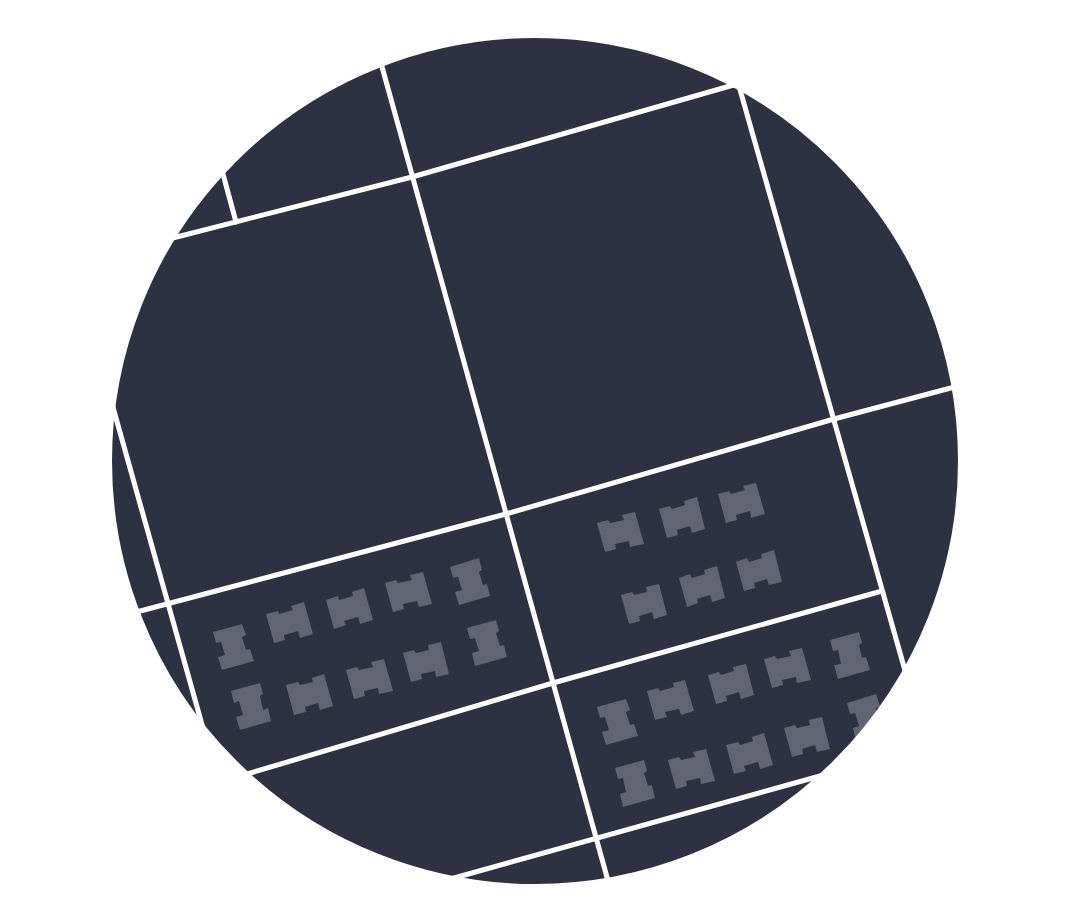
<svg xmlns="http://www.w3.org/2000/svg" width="1069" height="922" font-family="Helvetica,sans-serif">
	<rect width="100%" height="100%" fill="#2d3142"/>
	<g fill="#626471">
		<polygon points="756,483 765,514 751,518 750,511 736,515 737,520 726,523 718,494 729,491 731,494 745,490 743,486"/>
		<polygon points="697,497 705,529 692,533 690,526 677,530 678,535 667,538 659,509 670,506 672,509 685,505 684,501"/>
		<polygon points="635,512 644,544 630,547 629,541 615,544 616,549 605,552 597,523 608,520 610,523 624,520 622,515"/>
		<polygon points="774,550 782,582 769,585 767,579 754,583 755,588 744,591 736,562 747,558 749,562 762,558 761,554"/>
		<polygon points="479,558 482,570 479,572 483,585 487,584 490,596 459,605 455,592 462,590 458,577 453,578 450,567"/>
		<polygon points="717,566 725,598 712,602 710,595 697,599 698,603 687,607 679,578 690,574 692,578 705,574 704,570"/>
		<polygon points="423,572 432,604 419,607 417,601 403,604 404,609 393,612 385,583 396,580 398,583 412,580 410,575"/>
		<polygon points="659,584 667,615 654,619 652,612 639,616 640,621 629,624 621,595 632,592 634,595 647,592 646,587"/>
		<polygon points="364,588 373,620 360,624 358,617 344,621 346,625 334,629 326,600 338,596 339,600 353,596 352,592"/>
		<polygon points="304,602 313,634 300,638 298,631 284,635 285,640 274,643 266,614 278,611 279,614 293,610 291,606"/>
		<polygon points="496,620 499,631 496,633 500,646 504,645 507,657 475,666 472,653 479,651 475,638 470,639 467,628"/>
		<polygon points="242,624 246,635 242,637 246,650 250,649 254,661 222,670 218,657 225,655 221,642 216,643 213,632"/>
		<polygon points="859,632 862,643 859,645 862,658 866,657 870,670 838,679 834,665 841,664 838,650 833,651 830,640"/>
		<polygon points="441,642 449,674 436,677 435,671 421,674 422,679 411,682 403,653 414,650 416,653 429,650 428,645"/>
		<polygon points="802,648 811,680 797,683 796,677 782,680 783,685 772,688 764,659 775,656 777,659 791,656 789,651"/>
		<polygon points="384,659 393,691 379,694 378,688 364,691 365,696 354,699 346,670 357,667 359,670 373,667 371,662"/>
		<polygon points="746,664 754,695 741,699 739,692 726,696 727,701 716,704 708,675 719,672 721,675 734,671 733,667"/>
		<polygon points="324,674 333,706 320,710 318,703 305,707 306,712 294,715 286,685 298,682 300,685 313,682 312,678"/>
		<polygon points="685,680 694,711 681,715 679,709 665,712 667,717 655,720 647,691 658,688 660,691 674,687 673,683"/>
		<polygon points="260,683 263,694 260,696 263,710 268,708 271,721 240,730 236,717 243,715 239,701 234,703 231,691"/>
		<polygon points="876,694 880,706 876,708 880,722 866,739 856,741 853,728 859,726 855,713 850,714 847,703"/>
		<polygon points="626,699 630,710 626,712 630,725 634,724 638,736 606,745 602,732 609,730 605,717 600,718 597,707"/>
		<polygon points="822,717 830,749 817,752 815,745 802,749 803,754 792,757 784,728 795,725 797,728 810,725 809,720"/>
		<polygon points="764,733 773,765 760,769 758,762 744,766 746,771 734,774 726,745 738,742 740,745 753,741 752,737"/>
		<polygon points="706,749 715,781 701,784 700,778 686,781 687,786 676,789 668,760 679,757 681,760 695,757 693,752"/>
		<polygon points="644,760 647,771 644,773 648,786 652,785 655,798 623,807 620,794 626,792 623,778 618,779 615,768"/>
	</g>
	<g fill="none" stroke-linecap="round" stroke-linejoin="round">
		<g stroke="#fff" stroke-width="5">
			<polyline points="379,56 610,888"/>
			<polyline points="737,79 908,681"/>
			<polyline points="220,163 236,222"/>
			<polyline points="161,241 412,177 744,82"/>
			<polyline points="107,386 208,746"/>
			<polyline points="129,614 506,514 834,419 962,385"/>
			<polyline points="237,777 553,683 882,591"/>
			<polyline points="436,883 838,771"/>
		</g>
	</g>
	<path d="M0 0H1069V922H0ZM109 461a426 426 0 1 1 852 0a426 426 0 1 1-852 0Z" fill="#fff" fill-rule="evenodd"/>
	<path fill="none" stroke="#fff" stroke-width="6" d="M109 461a426 426 0 1 1 852 0a426 426 0 1 1-852 0Z"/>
</svg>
